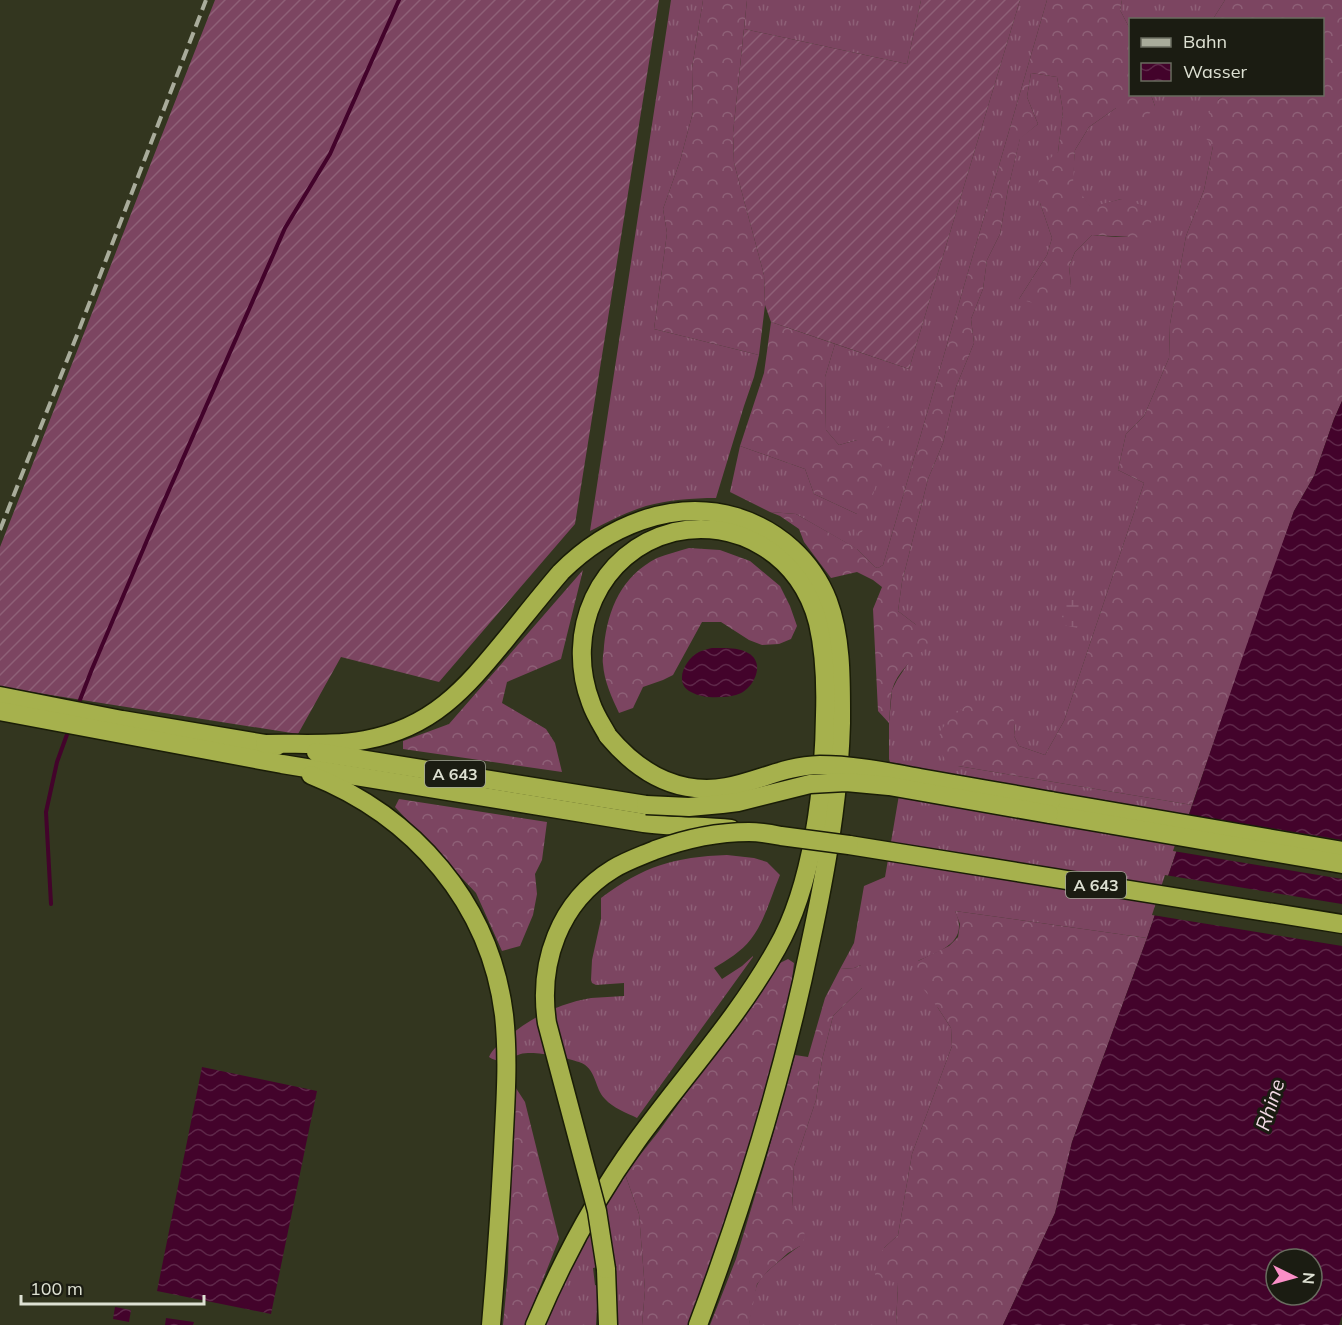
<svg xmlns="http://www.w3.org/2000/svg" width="1342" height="1325" font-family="Mulish,sans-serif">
	<defs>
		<pattern id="grass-tufts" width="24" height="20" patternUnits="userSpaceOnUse" patternTransform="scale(1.5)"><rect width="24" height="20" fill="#7c4561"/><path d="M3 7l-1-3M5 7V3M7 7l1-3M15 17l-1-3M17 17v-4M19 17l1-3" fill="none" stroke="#8e6077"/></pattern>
		<pattern id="forest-crowns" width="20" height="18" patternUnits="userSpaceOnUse" patternTransform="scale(1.5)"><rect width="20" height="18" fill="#7c4561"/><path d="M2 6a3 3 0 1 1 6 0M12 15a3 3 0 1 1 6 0" fill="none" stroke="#8e6077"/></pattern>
		<pattern id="wetland-marsh" width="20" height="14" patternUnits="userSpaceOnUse" patternTransform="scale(1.5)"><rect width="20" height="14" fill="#7c4561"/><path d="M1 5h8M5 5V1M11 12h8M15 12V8" fill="none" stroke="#8e6077"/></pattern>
		<pattern id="garden-furrows" width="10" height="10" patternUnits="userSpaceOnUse" patternTransform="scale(1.5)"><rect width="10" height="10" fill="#7c4561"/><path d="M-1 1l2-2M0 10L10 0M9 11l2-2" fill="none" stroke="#8e6077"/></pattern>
		<pattern id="water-waves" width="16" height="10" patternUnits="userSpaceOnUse" patternTransform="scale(1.5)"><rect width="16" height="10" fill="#43032b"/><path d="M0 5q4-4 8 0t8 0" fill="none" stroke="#5e2749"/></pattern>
	</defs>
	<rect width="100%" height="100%" fill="#33361f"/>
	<g fill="url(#grass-tufts)">
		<path d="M671 0H703L692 68 693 112 680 161 663 209 667 233 654 329 759 355 754 377 744 406 716 498C692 498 668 500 646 506 626 512 608 522 590 531Z"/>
		<polygon points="747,0 921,0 907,64 744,29"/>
		<polygon points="1020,0 1047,0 883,565 878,568 875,567 857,549 796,514 770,512 730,492 740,446 805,469 814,494 857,514 858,546 857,440 839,445 826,430 825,377 835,344 909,369"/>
		<polygon points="1122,0 1225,0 1213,19 1130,20 1130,29 1120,10"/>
		<path d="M1031 73 1057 77 1063 111 1058 152 1040 203 1052 238 1047 255 1019 299 1071 286 1069 266 1075 252 1092 235 1116 237H1150L1121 199 1091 208 1072 183 1075 150 1089 127 1116 108 1155 106 1151 95H1224L1218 100 1213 146 1204 190 1186 236 1170 324 1169 358 1144 416 1126 434 1118 470 1144 483 1064 721 1045 755 1019 746 1014 736 1015 723 958 766 1192 805 1147 938 955 911C957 915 959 921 959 925 960 946 934 953 918 961L938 1008 951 1028 952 1046 912 1154 898 1235 884 1248 898 1284 896 1325H749C750 1317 754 1290 758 1283 765 1271 788 1254 800 1246L792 1207 794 1166 816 1100 822 1060 833 1016 862 988 861 965 854 968 840 969 854 943 864 886 885 877 899 795 889 759V723L892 690 897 680 911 659 928 646 915 624 898 611 902 582 928 479 943 443 956 387 974 343 971 319 983 289 987 260 1000 234 1008 189 1020 138 1038 124 1027 97Z"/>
		<path d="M727 855 754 858 767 862 780 875C771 896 765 921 751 939 741 952 727 960 714 968L722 979 742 966 753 956V957L637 1118C627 1113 613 1108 605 1099 594 1088 597 1068 579 1062 569 1058 540 1052 528 1053 513 1053 504 1067 489 1057 493 1048 500 1044 508 1037 531 1017 561 1003 591 998 602 997 613 997 624 996V983L596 985 592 983 591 980 592 960 601 919V898C644 866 674 857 727 855Z"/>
		<path d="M625 1174 639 1214 645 1290 642 1325H614L616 1266 612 1264 593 1268 595 1285 598 1286 596 1325H545C569 1273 590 1220 625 1174Z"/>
	</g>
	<g fill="url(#forest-crowns)">
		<polygon points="703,0 747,0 733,133 734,163 764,275 765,305 759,355 654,329 667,233 663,209 680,161 693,112 692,68"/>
		<path d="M1047 0H1122L1120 10 1130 29V94L1151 95 1155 106 1141 125 1116 108 1089 127 1075 150 1073 183 1091 207 1121 199 1152 208 1150 238 1092 235 1075 252 1069 266 1071 286 1044 306 1019 299 1047 255 1052 238 1040 203 1038 168 1058 152 1063 111 1057 77 1031 73 1027 97 1038 124 1020 139 1008 189 1000 234 987 260 983 289 971 319 974 343 956 387 943 443 928 479 902 582 898 611 915 624 928 637V647C913 658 897 672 892 690 890 701 890 713 889 723L878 711 873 609 882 587 873 580 857 572 831 578 804 542 799 529 780 516 770 512 796 514 856 548 857 514 814 494 805 469 740 446 764 373 771 322 835 344 825 377 826 430 839 445 857 440 894 424 857 549 875 567 878 568 883 565Z"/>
		<path d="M1225 0H1342V401L1334 419 1314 476 1294 511 1192 805 958 766 946 761C944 757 940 752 939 748 935 727 955 715 968 704H994L1010 711 1015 723 1014 736 1019 746 1045 755 1064 721 1144 483 1118 470 1126 434 1144 416 1169 358 1170 324 1186 236 1204 190 1213 146 1198 130 1218 100 1224 95 1322 94V20L1213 19Z"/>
		<path d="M689 548 720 550 750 561 780 586 790 606 797 626 791 639 779 644 762 645 749 640 721 622H702L673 675 663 680 643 687 633 708 619 713C612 698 604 681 603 664 602 658 604 652 604 646 608 608 622 576 657 558 667 554 679 551 689 548Z"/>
		<polygon points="583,570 561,659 507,682 502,703 546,729 555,743 562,772 403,749 403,741 449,724"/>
		<polygon points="399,799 547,822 542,860 535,874 537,894 533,915 520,946 502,951 476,893 395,807"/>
		<polygon points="955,911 1147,938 1072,1142 1055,1213 1003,1325 896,1325 898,1284 875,1275 877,1259 884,1248 898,1235 912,1154 952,1046 951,1028 938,1008 912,974 918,961 949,946 958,937 960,924"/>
		<polygon points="788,959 794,963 791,988 756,1132 692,1325 642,1325 645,1290 639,1214 625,1174 659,1131 750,1004 780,963"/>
		<polygon points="861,965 866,969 862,988 833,1016 822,1060 816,1100 794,1166 792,1207 801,1215 805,1237 800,1246 788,1253 768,1271 757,1284 749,1325 710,1325 736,1259 764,1166 795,1055 808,1057 825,998 840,969 854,968"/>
		<polygon points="512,1082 525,1102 559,1239 525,1325 503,1325 508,1272"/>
	</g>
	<path fill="url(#wetland-marsh)" d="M1076 594C1081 607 1080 615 1077 628L1064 625 1062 616 1066 600Z"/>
	<g fill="url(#garden-furrows)">
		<polygon points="215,0 659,0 575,524 439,682 341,657 298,734 0,687 0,547"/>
		<polygon points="921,0 1020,0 909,369 771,322 765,305 764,275 734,163 733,133 744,29 907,64"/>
	</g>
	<g fill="url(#water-waves)" fill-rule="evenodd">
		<path d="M1342 401V1316L1339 1325H1003L1055 1213 1072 1142 1147 938 1262 600 1294 511 1314 476 1334 419ZM1276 1259H1312V1295H1276Z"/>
		<path d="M712 648C724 648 738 647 748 653 767 663 753 691 736 695 723 698 703 699 691 692 673 683 685 659 699 652 703 650 708 649 712 648Z"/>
		<polygon points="202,1067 317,1091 271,1314 157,1291"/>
		<polygon points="115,1307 131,1310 129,1322 113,1319"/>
		<polygon points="166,1318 194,1322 193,1325 165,1325"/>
	</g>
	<g fill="#33361f">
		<polygon points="1185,814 1342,840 1342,879 1173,851"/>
		<polygon points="1165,875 1342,904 1342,946 1152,915"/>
	</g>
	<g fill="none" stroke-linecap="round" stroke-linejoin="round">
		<g stroke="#43032b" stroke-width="4">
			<polyline points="78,705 92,669 154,524 285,228 330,154 399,0"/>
			<polyline points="51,904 46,812 57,762 69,729"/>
		</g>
		<g stroke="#1a1d07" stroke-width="21">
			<g id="highway">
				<polyline points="0,696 122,720 277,746"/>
				<path d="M0 711 282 764 644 823C673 827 702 826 731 829"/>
				<path d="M265 744C298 743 332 746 365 740 432 728 465 689 506 639 524 617 542 594 561 572 606 527 672 498 736 517 778 530 812 560 828 601 842 638 841 683 841 723 839 798 826 871 810 945 783 1076 745 1200 698 1325"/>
				<polyline points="316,752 646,805"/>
				<path d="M311 775C414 816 490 903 504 1015 509 1061 505 1107 503 1152 500 1210 496 1267 491 1325"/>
				<polyline points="1051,801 1342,851"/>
				<polyline points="1049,814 1342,864"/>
				<polyline points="849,845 1342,924"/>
				<polyline points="606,1269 608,1325"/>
				<path d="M535 1325C562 1261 595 1199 636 1142 683 1077 738 1018 777 948 813 885 824 788 825 715 826 685 825 653 818 623 810 591 791 563 762 546 736 530 704 525 674 532 598 551 564 633 591 703 595 715 602 725 608 736"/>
			</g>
		</g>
		<use href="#highway" stroke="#a6b14d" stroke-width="18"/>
		<polyline stroke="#a9ac9b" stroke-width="4" stroke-dasharray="12 6" stroke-linecap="butt" points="0,530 79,330 206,0"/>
		<g stroke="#1a1d07" stroke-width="21" stroke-linecap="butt">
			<g id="highway-bridge">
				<path d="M608 736C629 761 654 781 687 787 736 797 771 766 820 765 854 765 887 772 920 778 964 786 1007 793 1051 801"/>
				<polyline points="646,805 689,807 722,804 738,802 810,784 846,782 889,786 1049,814"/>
				<path d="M606 1269 597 1211 547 1023C538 963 559 902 613 869 626 861 641 856 655 850 685 839 717 832 749 832 760 832 771 834 781 836 804 839 827 842 849 845"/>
			</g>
		</g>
		<use href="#highway-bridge" stroke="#a6b14d" stroke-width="18"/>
	</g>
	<g text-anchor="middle" stroke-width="6" stroke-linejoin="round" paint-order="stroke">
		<g fill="#1b1c12" stroke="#a4a699" stroke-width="1.5">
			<rect x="425" y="761" width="60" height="26" rx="4.5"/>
			<rect x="1066" y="872" width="60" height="26" rx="4.5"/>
		</g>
		<g font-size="16" font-weight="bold" fill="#dee1d3">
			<text x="455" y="780">A 643</text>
			<text x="1096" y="891">A 643</text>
		</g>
		<g font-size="20" font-style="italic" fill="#f1d8e3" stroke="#1b1c12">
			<text transform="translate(1270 1105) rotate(-72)" y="7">Rhine</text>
		</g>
	</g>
	<rect x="1129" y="18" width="195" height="78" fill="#1b1c12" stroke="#696b5f" stroke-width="1.5"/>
	<rect x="1141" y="38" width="30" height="9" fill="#a9ac9b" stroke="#696b5f" stroke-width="1.5"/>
	<text x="1183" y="48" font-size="18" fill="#dee1d3">Bahn</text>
	<rect x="1141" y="63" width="30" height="18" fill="url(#water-waves)" stroke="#696b5f" stroke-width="1.5"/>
	<text x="1183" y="78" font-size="18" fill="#dee1d3">Wasser</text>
	<g transform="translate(1294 1277) rotate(95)"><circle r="28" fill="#1b1c12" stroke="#696b5f" stroke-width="1.5"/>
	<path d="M0-4.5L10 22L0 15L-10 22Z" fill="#fa8fc7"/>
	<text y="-9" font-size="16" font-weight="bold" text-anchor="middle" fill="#dee1d3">N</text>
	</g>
	<path d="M21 1295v9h183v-9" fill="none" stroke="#dee1d3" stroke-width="3"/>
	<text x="30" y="1295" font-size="18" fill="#dee1d3" stroke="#1b1c12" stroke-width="4.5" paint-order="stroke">100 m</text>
</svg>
